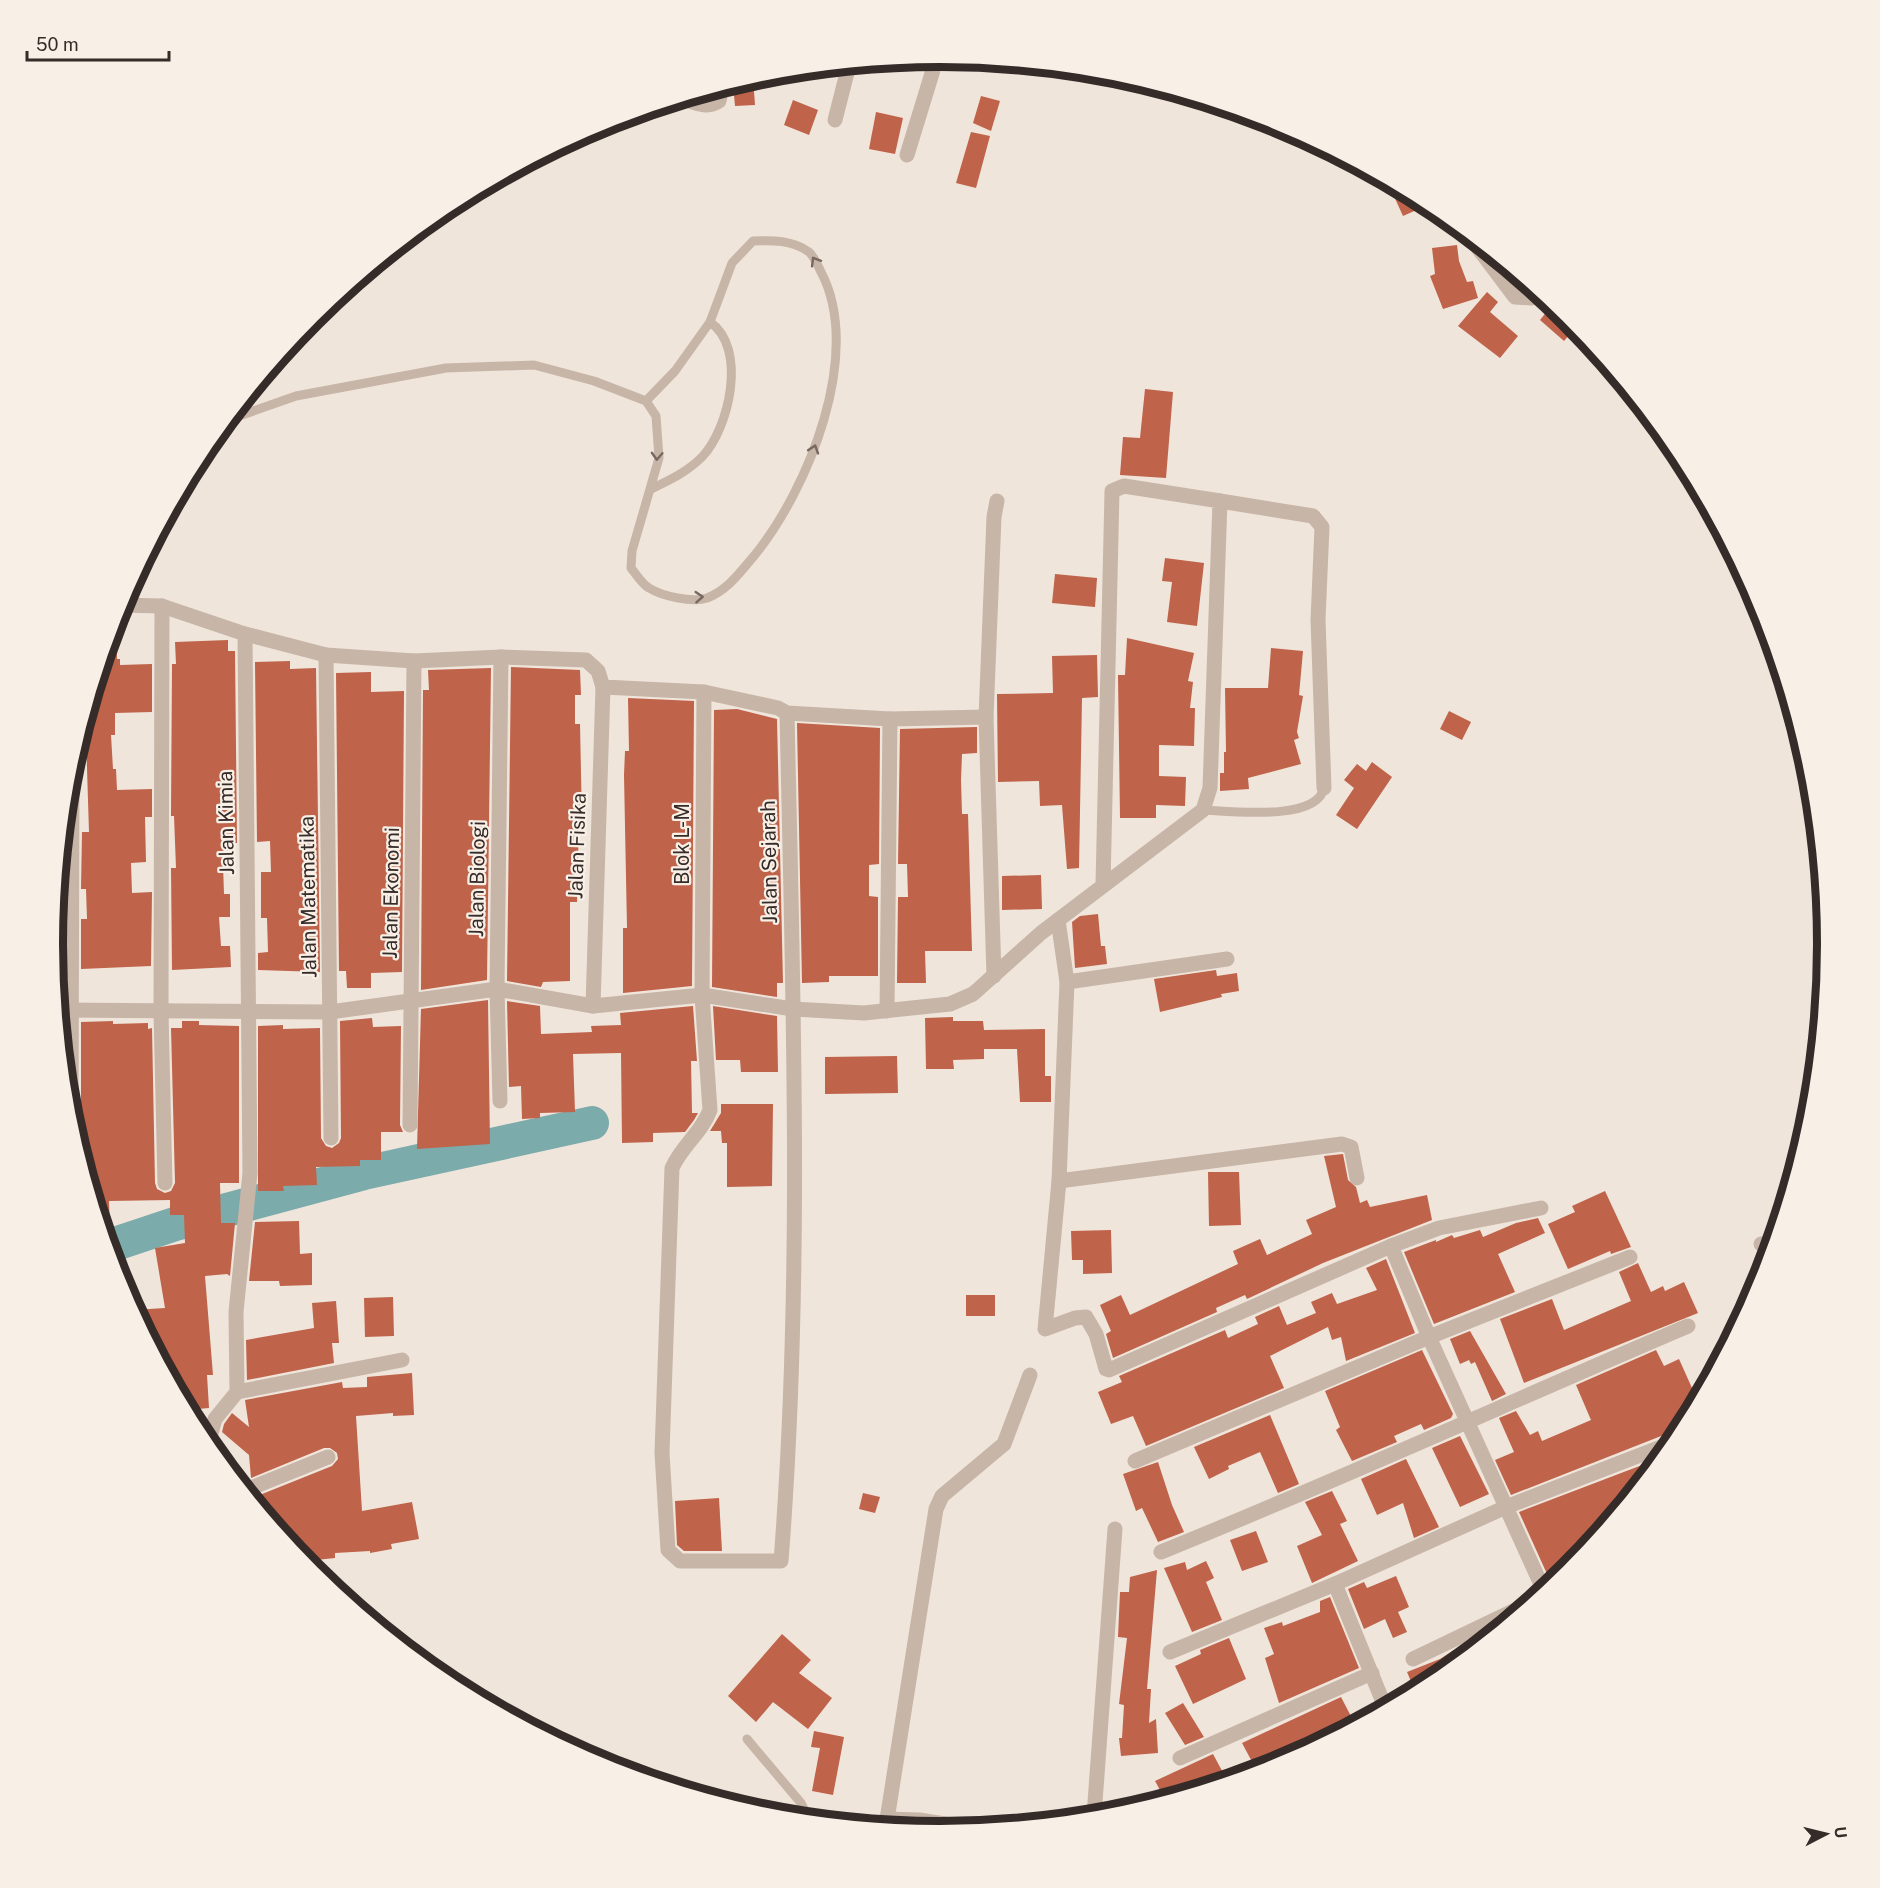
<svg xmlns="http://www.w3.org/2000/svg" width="1880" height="1888" font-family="'Public Sans',sans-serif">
	<rect width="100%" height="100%" fill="#f0e5db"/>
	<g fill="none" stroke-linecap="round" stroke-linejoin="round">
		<polyline stroke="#7cabab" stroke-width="34" points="109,1246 175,1224 364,1173 592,1123"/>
	</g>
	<g fill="#bf634a">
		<polygon points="753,78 755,105 735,106 733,84"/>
		<polygon points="981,96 1000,101 991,131 973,123"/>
		<polygon points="793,100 818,110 809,135 784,125"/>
		<polygon points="876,112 903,118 895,154 869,149"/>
		<polygon points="971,132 990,136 976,188 956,183"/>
		<polygon points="1387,181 1404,191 1430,204 1403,216"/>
		<polygon points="1457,245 1459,261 1467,282 1473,281 1478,298 1443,309 1430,276 1435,274 1432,248"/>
		<polygon points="1487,292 1498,302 1490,312 1518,336 1500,358 1458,326"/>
		<polygon points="1553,304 1576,327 1564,341 1540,320"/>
		<polygon points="1145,389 1173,392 1166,478 1120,475 1123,437 1140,438"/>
		<polygon points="1165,558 1204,563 1197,626 1167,622 1172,582 1162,581"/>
		<polygon points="1055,574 1097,578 1095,607 1052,603"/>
		<polygon points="113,628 116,628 117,659 120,659 120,665 152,664 152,712 115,713 115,735 111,735 113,769 116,769 117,790 152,789 152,817 145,817 146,862 131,863 132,893 152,892 151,966 81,969 81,919 87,919 86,889 81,889 82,832 89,832 86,736 83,736 83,727"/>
		<polygon points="1127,638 1194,653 1188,681 1193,682 1190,708 1195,708 1194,746 1159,745 1159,776 1186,777 1185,806 1156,805 1156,818 1120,818 1118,675 1125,675"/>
		<polygon points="228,640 228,651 235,651 237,843 230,843 231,864 223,864 224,894 230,894 230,917 219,917 221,946 230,946 231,967 172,970 171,868 176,868 174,816 171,816 172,664 176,664 175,642"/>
		<polygon points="1271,648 1303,651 1299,695 1303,696 1297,732 1299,738 1294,740 1301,764 1248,778 1249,789 1220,791 1220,773 1224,773 1224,752 1226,752 1225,688 1268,688"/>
		<polygon points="1097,655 1098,697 1082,698 1079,868 1067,869 1062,805 1040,806 1039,781 998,782 997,694 1053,693 1052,656"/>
		<polygon points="290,661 290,669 316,668 320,972 258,970 258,953 268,952 267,918 261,918 261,872 271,872 270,841 257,842 255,662"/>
		<polygon points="511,667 580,670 581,695 575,695 575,724 580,724 582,822 579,822 577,902 570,902 570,981 543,982 541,987 507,981"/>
		<polygon points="491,668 487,980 421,990 423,690 429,690 428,670"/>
		<polygon points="371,672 371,692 404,691 402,972 371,973 371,988 347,988 346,971 339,971 336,673"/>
		<polygon points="628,698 694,701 692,986 623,993 623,928 627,928 624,775 625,751 629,751"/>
		<polygon points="737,709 777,719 783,983 777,983 777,997 712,987 714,710"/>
		<polygon points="1449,711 1471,722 1462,740 1440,729"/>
		<polygon points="797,723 880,728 879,864 869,865 869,896 878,897 878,976 829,976 829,982 802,983"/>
		<polygon points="977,727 977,753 962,754 961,780 962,814 968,814 972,951 925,951 926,983 897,983 898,897 908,897 907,864 898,864 900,729"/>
		<polygon points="1372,762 1392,777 1357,829 1336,815 1354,788 1344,780 1357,764 1366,771"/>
		<polygon points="1041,875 1042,909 1002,910 1002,876"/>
		<polygon points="1098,914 1101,946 1105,946 1107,964 1075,968 1072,922 1080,916"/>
		<polygon points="62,919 62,970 55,970 52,944 55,920"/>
		<polygon points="1216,970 1217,976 1237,973 1239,991 1221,994 1222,997 1160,1012 1154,979"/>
		<polygon points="488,1000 490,1144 417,1149 421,1009"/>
		<polygon points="507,1001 540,1006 541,1034 592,1032 591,1026 621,1025 620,1013 693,1006 697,1061 691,1061 692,1113 698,1113 694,1120 685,1132 653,1133 653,1142 622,1143 621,1053 573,1054 575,1112 540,1113 540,1118 522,1119 521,1086 509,1087"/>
		<polygon points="713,1006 777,1016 778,1072 741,1072 740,1060 716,1060"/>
		<polygon points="953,1017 953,1021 983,1021 984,1030 1045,1029 1045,1076 1051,1076 1051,1102 1020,1102 1017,1049 984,1049 984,1059 953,1060 954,1069 926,1069 925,1018"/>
		<polygon points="372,1018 373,1027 401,1026 400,1125 403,1132 381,1132 381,1160 360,1160 360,1166 316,1167 317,1185 283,1186 284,1191 258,1191 258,1026 283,1025 283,1029 320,1028 321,1138 326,1146 332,1148 339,1143 341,1138 340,1021"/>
		<polygon points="113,1021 113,1024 148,1023 148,1029 152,1028 155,1183 157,1189 165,1193 171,1191 175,1183 171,1028 182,1028 182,1021 199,1021 199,1025 239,1026 239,1183 220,1183 221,1223 235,1223 230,1276 227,1274 205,1276 213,1375 207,1375 209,1408 187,1410 134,1310 165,1308 155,1248 185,1243 184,1215 170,1215 170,1200 109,1201 110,1234 105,1235 81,1156 81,1022"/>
		<polygon points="897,1056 898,1093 825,1094 825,1057"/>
		<polygon points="721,1104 773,1104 772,1186 727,1187 727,1143 722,1143 721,1131 710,1131 721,1113"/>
		<polygon points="1343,1154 1348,1180 1356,1187 1360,1203 1367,1200 1370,1207 1427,1195 1432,1220 1323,1263 1247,1299 1245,1295 1216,1308 1217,1312 1113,1358 1106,1334 1111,1331 1100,1305 1121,1295 1130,1315 1238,1264 1233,1251 1260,1239 1267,1255 1312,1234 1306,1220 1336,1207 1324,1156"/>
		<polygon points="1208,1172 1239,1172 1241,1225 1209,1226"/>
		<polygon points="1605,1191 1631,1247 1611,1254 1610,1251 1568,1269 1548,1224 1575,1212 1572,1206"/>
		<polygon points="1538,1218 1545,1233 1498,1254 1515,1292 1434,1324 1404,1252 1436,1240 1436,1242 1452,1235 1454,1238 1480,1230 1483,1237 1516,1223"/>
		<polygon points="299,1221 300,1254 312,1253 312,1285 280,1286 279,1281 249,1281 255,1222"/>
		<polygon points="1111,1230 1112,1273 1083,1274 1083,1260 1072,1260 1071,1231"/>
		<polygon points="1386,1259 1415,1333 1346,1361 1341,1337 1332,1340 1328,1327 1270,1356 1284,1388 1146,1446 1133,1416 1111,1424 1098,1392 1122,1382 1119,1376 1225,1330 1228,1338 1258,1324 1255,1317 1279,1306 1287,1325 1316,1313 1311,1302 1332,1293 1337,1304 1377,1290 1366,1268"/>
		<polygon points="1638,1263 1651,1292 1663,1286 1665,1291 1684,1282 1698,1313 1524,1383 1500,1319 1552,1299 1564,1330 1631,1301 1619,1272"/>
		<rect x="966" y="1295" width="29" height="21"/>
		<polygon points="393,1297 394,1336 365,1337 364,1298"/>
		<polygon points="336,1301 339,1343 332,1343 334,1363 247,1380 246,1340 314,1328 312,1303"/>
		<polygon points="1470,1331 1506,1394 1492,1401 1475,1362 1471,1364 1469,1360 1460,1364 1450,1339"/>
		<polygon points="1422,1350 1453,1414 1451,1418 1424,1430 1421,1424 1394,1436 1397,1442 1352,1461 1336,1430 1340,1427 1325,1391"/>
		<polygon points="1656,1350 1664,1366 1679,1359 1692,1388 1707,1382 1684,1427 1511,1495 1495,1460 1514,1452 1499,1418 1516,1411 1530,1435 1538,1431 1542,1441 1591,1420 1576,1385"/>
		<polygon points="412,1373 414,1415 393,1416 393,1413 356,1416 362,1511 412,1502 419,1539 391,1544 392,1549 370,1553 370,1551 335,1553 335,1558 316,1560 319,1577 282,1534 281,1517 269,1519 252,1498 332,1466 338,1459 337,1453 330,1448 324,1448 251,1478 249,1455 222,1432 224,1424 232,1413 249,1427 245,1400 342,1382 343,1388 367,1387 367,1377"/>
		<polygon points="1270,1415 1299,1484 1278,1493 1260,1452 1228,1466 1229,1469 1209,1479 1194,1447"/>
		<polygon points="1460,1436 1489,1494 1460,1507 1432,1448"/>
		<polygon points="1406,1459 1439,1527 1414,1538 1403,1503 1377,1515 1361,1479"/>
		<polygon points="1158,1462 1172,1505 1184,1532 1158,1542 1142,1508 1136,1511 1123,1474"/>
		<polygon points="1650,1462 1653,1468 1567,1572 1552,1585 1519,1512"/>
		<polygon points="1332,1491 1347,1521 1340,1524 1358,1561 1312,1583 1297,1546 1322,1535 1305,1502"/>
		<polygon points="863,1493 880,1497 875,1513 859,1509"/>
		<polygon points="719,1498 722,1551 684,1551 677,1545 675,1501"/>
		<polygon points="1256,1531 1268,1562 1242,1571 1230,1540"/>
		<polygon points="1206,1561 1214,1578 1206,1582 1222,1620 1192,1632 1164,1568 1185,1562 1187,1570"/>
		<polygon points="1157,1570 1147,1689 1151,1689 1149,1723 1156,1719 1158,1753 1121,1756 1119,1738 1122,1738 1124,1705 1119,1704 1127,1638 1118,1637 1120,1592 1129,1592 1130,1577"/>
		<polygon points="1396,1576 1409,1607 1398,1612 1407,1632 1393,1638 1385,1619 1364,1629 1348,1589 1364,1582 1367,1588"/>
		<polygon points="1330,1597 1359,1668 1279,1703 1265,1658 1274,1654 1264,1628 1282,1622 1283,1626 1320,1612 1320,1601"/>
		<polygon points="782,1634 811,1660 799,1673 832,1698 808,1729 773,1702 756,1722 728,1696"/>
		<polygon points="1229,1638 1246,1679 1193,1704 1175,1666 1201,1654 1200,1650"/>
		<polygon points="1470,1647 1472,1650 1433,1682 1415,1691 1407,1672 1440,1659 1454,1650 1455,1653"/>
		<polygon points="1341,1697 1355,1724 1278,1765 1257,1771 1242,1743"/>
		<polygon points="1183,1703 1204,1737 1185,1745 1165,1713"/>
		<polygon points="814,1731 844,1737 833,1795 812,1791 820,1748 811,1747"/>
		<polygon points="1213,1754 1227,1780 1165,1799 1155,1781"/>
	</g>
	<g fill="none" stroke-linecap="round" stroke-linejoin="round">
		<polyline stroke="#b39f92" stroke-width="4" stroke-dasharray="3 3" stroke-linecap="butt" points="135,577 140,590"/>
		<g stroke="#c7b5a8" stroke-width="9">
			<path d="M646 401 675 371 710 322C748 348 729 429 702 457 687 472 670 480 651 489"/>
			<path d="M228 420 296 396 446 368 534 365 594 381 646 401 656 416 659 458 632 551 631 568C636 574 642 584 649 588 662 596 692 603 707 598 728 590 740 572 754 556 808 490 864 353 821 272 818 266 814 256 809 252 793 240 772 240 753 241L732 263 710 322"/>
			<path d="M1203 810C1229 811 1317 822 1324 788"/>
			<polyline points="747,1739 801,1803 809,1819"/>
		</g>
		<g stroke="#c7b5a8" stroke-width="15">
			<path d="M684 99C696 103 708 109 719 101L722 87"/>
			<polyline points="835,120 849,65"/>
			<polyline points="907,155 937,57"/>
			<polyline points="1469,236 1515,297 1532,298 1539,293"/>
			<polyline points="1220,501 1313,516 1322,527 1318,620 1324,788"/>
			<polyline points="120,605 162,606 245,634 326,655 414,661 501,657 586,660 598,671 603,687 704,692 778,708 787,713 890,719 986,717"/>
			<polyline points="162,606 161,1012 165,1183"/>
			<polyline points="326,655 331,1138"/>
			<path d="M704 692 702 995 710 1110C701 1134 683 1144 672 1168L662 1453 668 1550 680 1561H781C803 1279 793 996 787 713"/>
			<polyline points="1058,920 1067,982 1059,1181 1045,1329 1075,1318 1086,1317 1096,1334 1106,1369 1109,1370 1391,1246"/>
			<polyline points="994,976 986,717 994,517 997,501"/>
			<polyline points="1067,982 1227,959"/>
			<polyline points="593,1006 603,687"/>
			<polyline points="59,1010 330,1012 497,989 593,1006 702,995 793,1009 864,1013 950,1004 973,994 1041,933 1203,810 1210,788 1220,501 1124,486 1112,491 1103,885"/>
			<polyline points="887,1011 890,719"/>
			<polyline points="500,1101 497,989 501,657"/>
			<polyline points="71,1122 72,763"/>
			<polyline points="410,1125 414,661"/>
			<polyline points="1059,1181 1342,1144 1351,1147 1357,1178"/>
			<polyline points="1541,1208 1439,1228 1391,1246 1429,1337 1544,1591"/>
			<polyline points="1761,1244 1772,1244"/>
			<polyline points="237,1392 402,1360"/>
			<polyline points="208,1444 215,1419 237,1392 236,1312 250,1173 245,634"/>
			<polyline points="1135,1461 1429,1337 1630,1257"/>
			<polyline points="246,1490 328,1457"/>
			<path d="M1161 1552C1339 1480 1512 1401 1688 1326"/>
			<polyline points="1335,1584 1385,1707"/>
			<polyline points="1170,1652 1335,1584 1506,1507 1674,1442"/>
			<polyline points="1413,1659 1530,1603"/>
			<polyline points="1180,1758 1372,1673"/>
			<polyline points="1094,1816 1115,1529"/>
			<polyline points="886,1819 919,1820 971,1828"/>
			<polyline points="886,1826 936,1509 942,1496 1004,1444 1030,1375"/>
		</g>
	</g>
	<defs><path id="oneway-chevron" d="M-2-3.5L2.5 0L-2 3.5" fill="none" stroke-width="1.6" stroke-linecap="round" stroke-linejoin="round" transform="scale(1.5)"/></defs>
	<g stroke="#776962">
		<use href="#oneway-chevron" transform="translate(815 261) rotate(-121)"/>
		<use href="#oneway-chevron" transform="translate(814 449) rotate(-72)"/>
		<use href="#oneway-chevron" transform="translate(657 456) rotate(93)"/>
		<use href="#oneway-chevron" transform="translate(699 597) rotate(-4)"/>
	</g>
	<g text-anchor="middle" stroke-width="4.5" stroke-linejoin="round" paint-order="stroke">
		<g font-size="20" fill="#352b28" stroke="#f8f0e7">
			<text transform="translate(226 823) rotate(-91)" y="7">Jalan Kimia</text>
			<text transform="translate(682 844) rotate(-90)" y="7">Blok L-M</text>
			<text transform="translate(577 846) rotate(-88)" y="7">Jalan Fisika</text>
			<text transform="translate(769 862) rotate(-91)" y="7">Jalan Sejarah</text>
			<text transform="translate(477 879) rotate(-89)" y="7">Jalan Biologi</text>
			<text transform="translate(391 893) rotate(-89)" y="7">Jalan Ekonomi</text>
			<text transform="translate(308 897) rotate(-91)" y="7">Jalan Matematika</text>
		</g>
	</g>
	<path d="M0 0H1880V1888H0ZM63 944a877 877 0 1 1 1754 0a877 877 0 1 1-1754 0Z" fill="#f8f0e7" fill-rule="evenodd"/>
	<path fill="none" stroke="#352b28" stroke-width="8" d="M63 944a877 877 0 1 1 1754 0a877 877 0 1 1-1754 0Z"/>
	<g transform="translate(1826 1834) rotate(83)" stroke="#f8f0e7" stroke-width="4.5" paint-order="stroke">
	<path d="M0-4.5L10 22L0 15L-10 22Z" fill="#352b28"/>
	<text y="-9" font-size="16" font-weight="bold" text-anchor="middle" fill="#352b28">U</text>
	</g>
	<path d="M27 51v9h142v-9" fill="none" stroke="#352b28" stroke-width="3"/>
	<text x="36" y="51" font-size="18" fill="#352b28" stroke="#f8f0e7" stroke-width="4.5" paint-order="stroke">50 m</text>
</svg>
